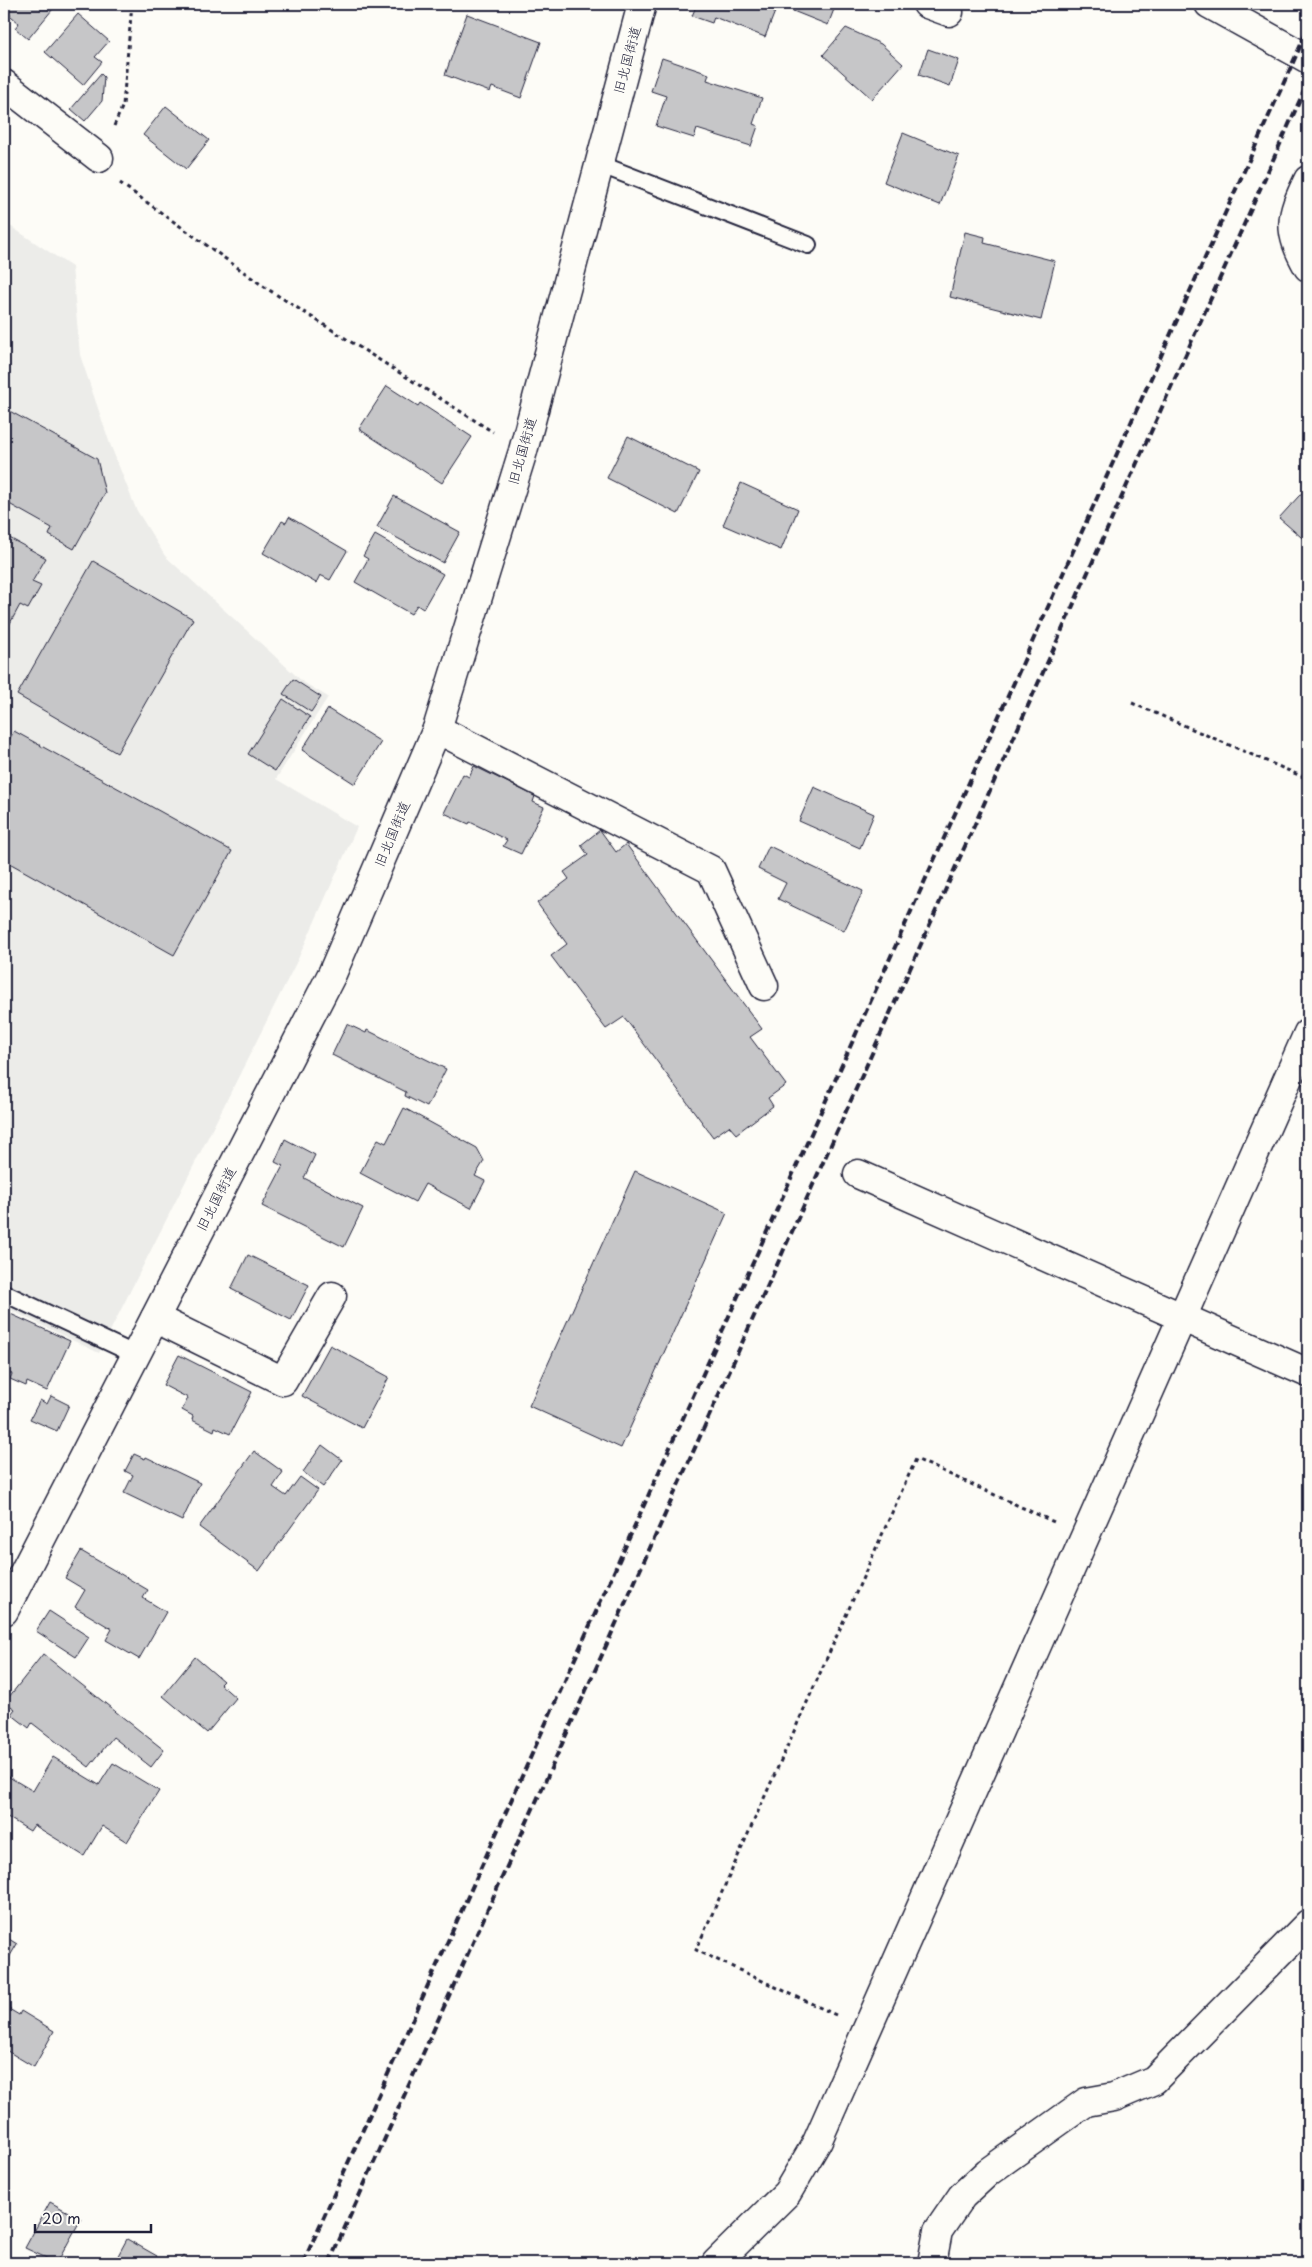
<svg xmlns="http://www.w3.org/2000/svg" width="1312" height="2267" font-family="'Playpen Sans','Klee One',sans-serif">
	<rect width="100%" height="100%" fill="#fdfcf7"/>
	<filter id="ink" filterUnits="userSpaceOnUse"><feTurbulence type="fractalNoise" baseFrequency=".02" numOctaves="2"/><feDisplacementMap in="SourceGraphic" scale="10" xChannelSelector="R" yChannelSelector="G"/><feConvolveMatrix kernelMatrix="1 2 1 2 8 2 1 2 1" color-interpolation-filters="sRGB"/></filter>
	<g filter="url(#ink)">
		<polygon fill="#ecece9" points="4,222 72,267 80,355 110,444 136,509 165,556 303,682 328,697 276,779 357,827 298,959 99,1353 4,1307"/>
		<g fill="#c6c6c8" stroke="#22223b">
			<polygon points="8,4 57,4 28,39 15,28 19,23 4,10"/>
			<polygon points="697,4 778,4 765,37 714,17 712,23 692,16"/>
			<polygon points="795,4 836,4 828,25 793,11"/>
			<polygon points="78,14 109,41 95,57 102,62 83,85 45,52"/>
			<polygon points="467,14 541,42 521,98 492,87 490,92 445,75"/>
			<polygon points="846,28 881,44 903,64 872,99 823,55"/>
			<polygon points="928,49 959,60 950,86 919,75"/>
			<polygon points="662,58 709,74 707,80 762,98 753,124 758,126 751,146 697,129 694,138 656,126 666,96 651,91"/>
			<polygon points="101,74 104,77 102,101 85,121 71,109"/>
			<polygon points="166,106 209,140 186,169 143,135"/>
			<polygon points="903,133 959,156 940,205 884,182"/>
			<polygon points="965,232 985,237 984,243 1055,261 1041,320 950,297"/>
			<polygon points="387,386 418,406 420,403 472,437 442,483 359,429"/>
			<polygon points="4,408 97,459 105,493 74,549 49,535 52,528 4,501"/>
			<polygon points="628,436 699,472 678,514 607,478"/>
			<polygon points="741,483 798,509 781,550 723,525"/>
			<polygon points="1308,486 1308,543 1279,518"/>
			<polygon points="394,496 460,532 443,563 377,527"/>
			<polygon points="289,517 347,551 330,580 320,575 316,583 263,553 282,521 286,523"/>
			<polygon points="4,535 46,558 32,582 41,586 28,609 20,605 8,627 4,625"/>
			<polygon points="375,535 443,574 423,609 417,605 411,614 355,582 368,559 363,556"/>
			<polygon points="93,561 193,619 117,753 17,695"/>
			<polygon points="293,679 321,697 311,712 283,694"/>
			<polygon points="283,699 310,717 275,771 248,754"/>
			<polygon points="328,709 381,742 355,784 302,750"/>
			<polygon points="14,731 232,851 174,955 4,860 4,749"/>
			<polygon points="474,766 535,796 533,802 544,807 521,854 503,846 507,840 470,822 469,824 444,813 463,774 469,777"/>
			<polygon points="814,787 874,814 860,848 799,821"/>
			<polygon points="600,830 616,852 626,844 762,1029 750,1037 786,1085 768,1098 773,1106 736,1134 729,1126 713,1137 624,1017 606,1029 551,956 567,944 537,903 569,879 564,872 588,855 581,845"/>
			<polygon points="769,846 863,891 844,931 778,899 786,883 758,869"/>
			<polygon points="347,1024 366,1033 367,1030 446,1069 427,1107 405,1096 406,1092 332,1055"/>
			<polygon points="404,1108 477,1148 484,1161 475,1176 485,1181 471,1208 425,1184 415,1202 360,1173 378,1139 386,1143"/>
			<polygon points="285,1139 315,1155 304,1178 363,1208 344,1247 262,1206 283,1166 275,1162"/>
			<polygon points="635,1171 727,1213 621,1448 529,1406"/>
			<polygon points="248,1255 309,1285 291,1320 231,1289"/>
			<polygon points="4,1311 70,1341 47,1391 27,1382 26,1386 10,1379 12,1374 4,1370"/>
			<polygon points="330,1345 389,1377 362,1428 302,1396"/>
			<polygon points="179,1355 252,1392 230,1434 215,1427 214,1431 192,1420 193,1416 182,1410 188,1398 163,1385"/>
			<polygon points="51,1396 69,1405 57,1431 30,1419 40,1400 47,1404"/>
			<polygon points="322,1445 342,1460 323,1487 303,1472"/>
			<polygon points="254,1451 283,1472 273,1487 286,1496 300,1477 318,1490 259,1571 199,1527"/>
			<polygon points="134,1454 145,1459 146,1457 200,1483 182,1521 124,1493 133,1475 125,1471"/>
			<polygon points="81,1551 148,1590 143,1598 166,1612 139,1659 106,1640 112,1629 75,1607 85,1590 65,1578"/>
			<polygon points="49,1611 89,1637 76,1657 36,1631"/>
			<polygon points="43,1654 164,1750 151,1767 113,1737 89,1767 32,1723 29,1728 11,1714 15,1709 5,1702"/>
			<polygon points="195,1657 223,1681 220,1684 236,1698 207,1733 163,1696"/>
			<polygon points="53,1757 99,1785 113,1763 159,1791 127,1842 102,1826 84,1856 34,1825 30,1831 4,1815 4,1774 33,1791"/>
			<polygon points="4,1936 17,1944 4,1966"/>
			<polygon points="4,2006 19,2015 21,2011 54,2031 34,2067 4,2049"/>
			<polygon points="50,2202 81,2219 57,2263 25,2248"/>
			<polygon points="127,2239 157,2256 153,2263 114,2263"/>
			<polygon points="183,2256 191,2263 177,2263"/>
		</g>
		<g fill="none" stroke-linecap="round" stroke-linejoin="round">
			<g stroke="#22223b" stroke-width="20">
				<g id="service">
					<polyline points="599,164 808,245"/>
					<polyline points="4,1293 136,1355"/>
				</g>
			</g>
			<g stroke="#22223b" stroke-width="31">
				<g id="minor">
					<polyline points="927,4 949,12"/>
					<polyline points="1209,4 1308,59"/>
					<polyline points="4,84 99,158"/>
					<path d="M1308 180C1290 217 1287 230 1308 267"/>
					<polyline points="437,729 711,870 764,986"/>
					<polyline points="858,1174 1308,1373"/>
					<polyline points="155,1318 283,1381 332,1296"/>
					<polyline points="4,1611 332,974 437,729 523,451 642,4"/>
					<polyline points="716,2263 787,2193 817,2142 1308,1033"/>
					<polyline points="932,2263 938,2231 962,2196 988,2172 1086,2102 1114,2097 1154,2080 1308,1924"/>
				</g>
			</g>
			<g stroke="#22223b" stroke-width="3" stroke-dasharray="4 4" stroke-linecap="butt">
				<polyline points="114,126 123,105 132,4"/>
				<polyline points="120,183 266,288 493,432"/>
				<polyline points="1132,703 1308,779"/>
				<polyline points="836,2015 696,1950 916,1459 1054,1522"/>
			</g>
			<use href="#service" stroke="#fdfcf7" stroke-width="16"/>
			<use href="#minor" stroke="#fdfcf7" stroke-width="28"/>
			<g stroke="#22223b" stroke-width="4" stroke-dasharray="8 4" stroke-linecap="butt">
				<polyline points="303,2263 1308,29"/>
				<polyline points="329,2263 1308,82"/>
			</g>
		</g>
	</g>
	<g text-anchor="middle" stroke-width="4.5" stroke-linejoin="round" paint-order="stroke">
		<g font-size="14" fill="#22223b" stroke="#fdfcf7">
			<text transform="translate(627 60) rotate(-75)" y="5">旧北国街道</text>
			<text transform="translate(522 451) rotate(-74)" y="5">旧北国街道</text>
			<text transform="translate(392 834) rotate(-67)" y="5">旧北国街道</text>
			<text transform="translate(216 1199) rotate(-63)" y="5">旧北国街道</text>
		</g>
	</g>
	<rect width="1312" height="2267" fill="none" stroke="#fdfcf7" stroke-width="20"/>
	<rect x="10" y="10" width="1292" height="2247" fill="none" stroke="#22223b" stroke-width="2" filter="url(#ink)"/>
	<path d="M35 2224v8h116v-8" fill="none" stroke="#22223b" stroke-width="2.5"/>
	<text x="42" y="2224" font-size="15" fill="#22223b" stroke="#fdfcf7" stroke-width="4" paint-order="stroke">20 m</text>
</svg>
